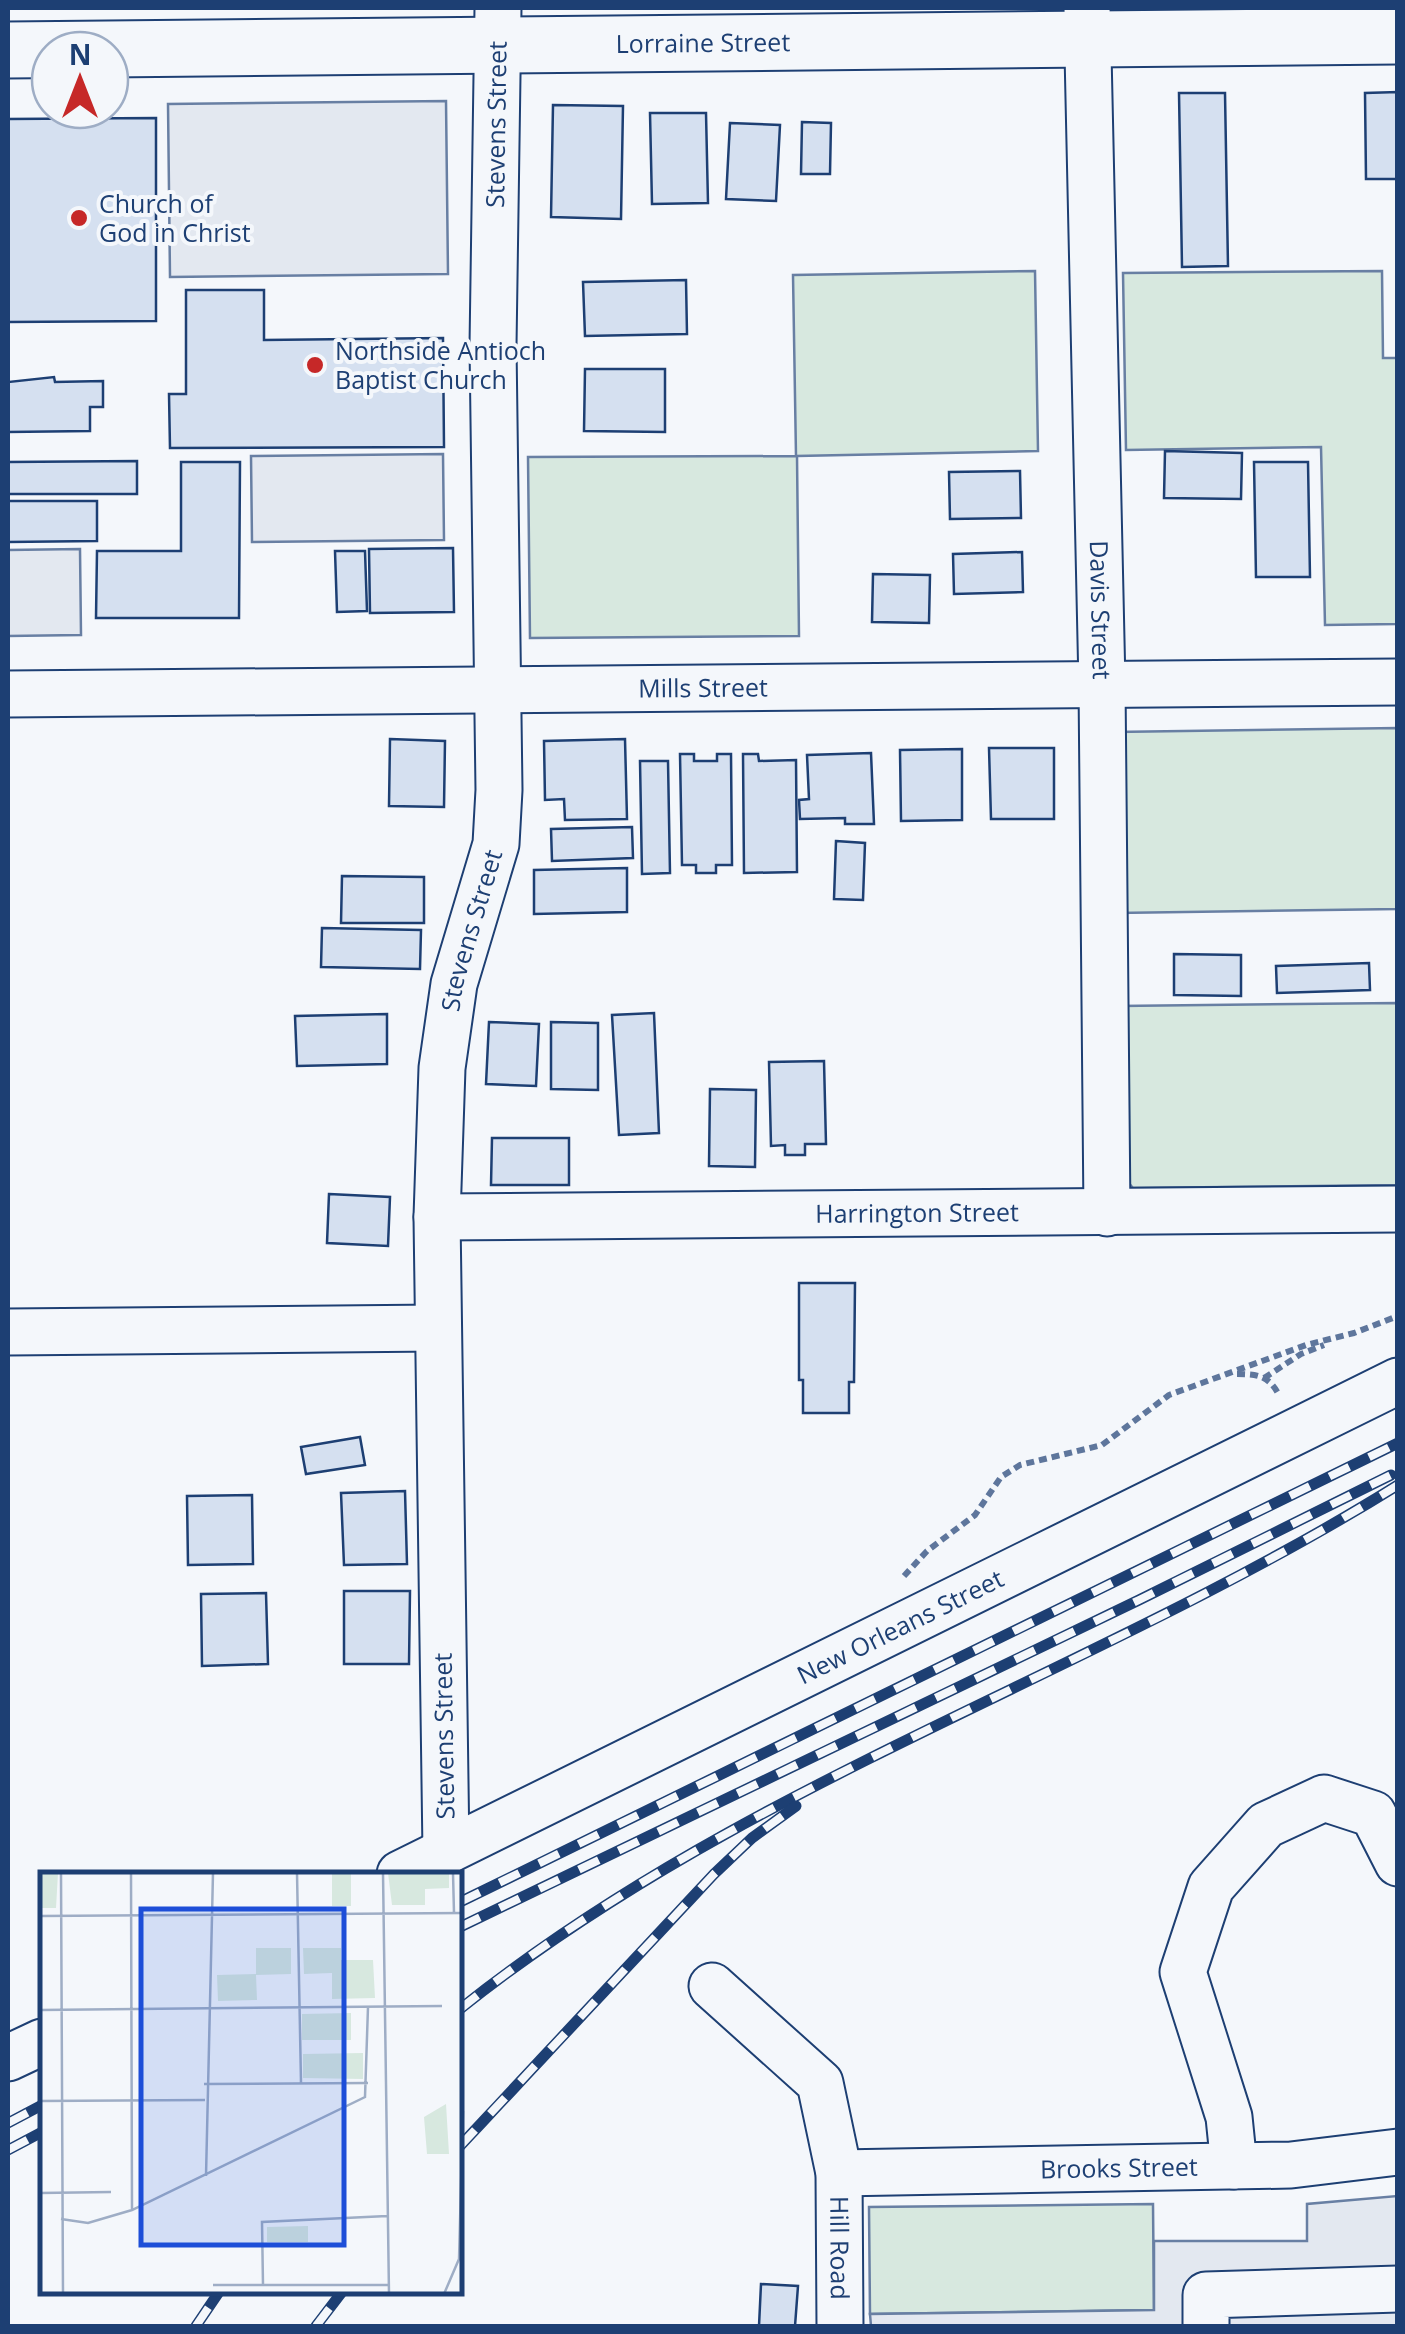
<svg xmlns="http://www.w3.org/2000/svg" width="1405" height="2334" font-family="'Open Sans',sans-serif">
	<rect width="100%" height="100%" fill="#f4f7fb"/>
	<g fill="#d7e8df" stroke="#687fa3" stroke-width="2.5">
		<polygon points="1035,271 1038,451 797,456 799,636 530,638 528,457 796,456 793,275"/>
		<polygon points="1382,271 1383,358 1398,358 1397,624 1325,625 1321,447 1126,450 1123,273"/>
		<polygon points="1397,728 1397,909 1116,913 1114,732"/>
		<polygon points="1397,1003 1397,1185 1133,1188 1121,1174 1119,1006"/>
		<polygon points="1153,2204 1154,2310 870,2314 869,2207"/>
	</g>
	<g fill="#e3e8f0" stroke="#687fa3" stroke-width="2.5">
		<polygon points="446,101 448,274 170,277 168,104"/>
		<polygon points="443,454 444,540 252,542 251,456"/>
		<polygon points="80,549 81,635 8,636 8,550"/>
		<polygon points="1397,2196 1397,2326 871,2326 870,2314 1154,2310 1154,2241 1307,2241 1307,2204"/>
	</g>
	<g fill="#d5e0f0" stroke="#1d3f73" stroke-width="2.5">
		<polygon points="1398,92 1398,179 1366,179 1365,93"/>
		<polygon points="1179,93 1225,93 1228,266 1182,267"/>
		<polygon points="553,105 623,106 621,219 551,217"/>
		<polygon points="650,113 706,113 708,203 652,204"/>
		<polygon points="156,118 156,321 8,322 8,119"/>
		<polygon points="802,122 831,123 830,174 801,174"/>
		<polygon points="730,123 780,125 776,201 726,199"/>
		<polygon points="686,280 687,334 585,336 583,282"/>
		<polygon points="186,290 264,290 264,340 443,338 444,447 170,448 169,394 186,394"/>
		<polygon points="585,369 665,369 665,432 584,431"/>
		<polygon points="54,377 55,382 103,381 103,407 90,407 90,431 8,432 8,382"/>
		<polygon points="1165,451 1242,453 1241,499 1164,498"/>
		<polygon points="137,461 137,494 8,494 8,462"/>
		<polygon points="181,462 240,462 239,618 96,618 97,551 181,551"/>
		<polygon points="1254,462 1308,462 1310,577 1256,577"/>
		<polygon points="1020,471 1021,518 950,519 949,472"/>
		<polygon points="8,501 97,501 97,541 8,542"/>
		<polygon points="453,548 454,612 370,613 369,549"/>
		<polygon points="335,551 365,551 367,611 337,612"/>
		<polygon points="1022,552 1023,592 954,594 953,554"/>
		<polygon points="873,574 930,575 929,623 872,622"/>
		<polygon points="390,739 445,741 444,807 389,806"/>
		<polygon points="625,739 627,819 565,820 564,799 545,800 544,741"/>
		<polygon points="989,748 1054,748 1054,819 991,819"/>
		<polygon points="962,749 962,820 901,821 900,750"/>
		<polygon points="871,753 874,824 845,824 845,818 800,819 799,800 809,799 807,755"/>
		<polygon points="680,754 694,754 694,761 717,761 717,754 731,754 732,865 716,865 716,873 696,873 696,865 682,865"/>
		<polygon points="743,754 758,754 759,761 796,760 797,872 744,873"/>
		<polygon points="640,761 668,761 670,873 642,874"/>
		<polygon points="632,827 633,858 552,861 551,829"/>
		<polygon points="836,841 865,843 863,900 834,899"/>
		<polygon points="627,868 627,912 534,914 534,870"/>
		<polygon points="342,876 424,877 424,923 341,923"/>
		<polygon points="322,928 421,930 420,969 321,967"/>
		<polygon points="1174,954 1241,955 1241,996 1174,995"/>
		<polygon points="1369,963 1370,990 1277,993 1276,966"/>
		<polygon points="654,1013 659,1133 619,1135 612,1015"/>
		<polygon points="387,1014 387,1064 297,1066 295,1016"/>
		<polygon points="489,1022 539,1024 536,1086 486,1084"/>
		<polygon points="551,1022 598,1023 598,1090 551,1089"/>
		<polygon points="824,1061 826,1144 805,1144 805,1155 785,1155 785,1145 771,1146 769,1062"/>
		<polygon points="710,1089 756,1090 755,1167 709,1166"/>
		<polygon points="492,1138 569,1138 569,1185 491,1185"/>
		<polygon points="329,1194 390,1197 388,1246 327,1243"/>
		<polygon points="799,1283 855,1283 854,1382 849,1382 849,1413 803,1413 803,1380 799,1380"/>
		<polygon points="360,1437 365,1465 306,1474 301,1447"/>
		<polygon points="405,1491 407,1564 344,1565 341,1493"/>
		<polygon points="252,1495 253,1564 188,1565 187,1496"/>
		<polygon points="344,1591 410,1591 409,1664 344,1664"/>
		<polygon points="266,1593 268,1664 202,1666 201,1594"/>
		<polygon points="761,2284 798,2286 795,2326 759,2326"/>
	</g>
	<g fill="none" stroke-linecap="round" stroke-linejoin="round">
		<g stroke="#1d3f73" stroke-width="49">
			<g id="minor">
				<path id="s1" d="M1087 8 1102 685 1107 1213"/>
				<path id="s2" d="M8 694 1398 682"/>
				<path id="s3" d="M437 1217 1398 1209"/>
				<polyline points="8,1332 438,1328"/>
				<path id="s4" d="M446 1852 437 1217 442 1068 454 984 496 844 499 790 493 346 498 8"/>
				<path id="s5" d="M400 1874 1398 1381"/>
				<path id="s6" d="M712 1986 820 2083 839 2173 840 2326"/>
				<polyline points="8,2058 42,2042"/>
				<polyline points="1234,2166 1229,2117 1183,1972 1211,1887 1266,1825 1324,1798 1373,1814 1398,1863"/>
				<path id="s7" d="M839 2173 1291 2165 1398 2152"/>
				<polyline points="1206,2326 1206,2295 1398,2289"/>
			</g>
		</g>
		<g stroke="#1d3f73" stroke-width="59">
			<g id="major">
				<path id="s8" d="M8 50 1398 36"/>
			</g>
		</g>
		<g stroke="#5e769c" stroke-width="6" stroke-dasharray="8 5" stroke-linecap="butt">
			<path d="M1237 1374C1258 1374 1269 1376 1279 1395"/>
			<polyline points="1264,1378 1301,1354 1324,1345"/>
			<polyline points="904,1576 927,1551 975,1515 1001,1477 1020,1465 1102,1445 1169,1395 1306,1345 1354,1333 1398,1316"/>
		</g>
		<use href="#minor" stroke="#f4f7fb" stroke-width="45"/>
		<use href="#major" stroke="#f4f7fb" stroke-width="55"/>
		<g stroke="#1d3f73" stroke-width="11">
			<g id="rail">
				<polyline points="460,1902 1398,1443"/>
				<polyline points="460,1927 1139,1600 1391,1475"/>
				<path d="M460 2009C747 1780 1091 1676 1398 1485"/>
				<polyline points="8,2123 42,2105"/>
				<polyline points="460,2146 714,1874 752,1838 796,1806"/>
				<polyline points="8,2150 42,2132"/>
				<polyline points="196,2326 219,2292"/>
				<polyline points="316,2326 342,2292"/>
			</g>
		</g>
		<use href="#rail" stroke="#f4f7fb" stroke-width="8" stroke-dasharray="22" stroke-linecap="butt"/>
	</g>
	<g fill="#c62828" stroke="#f4f7fb" stroke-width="4">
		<circle cx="79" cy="218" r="10"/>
		<circle cx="315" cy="365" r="10"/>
	</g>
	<g text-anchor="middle" stroke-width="8" stroke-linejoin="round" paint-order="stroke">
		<g font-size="25" fill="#1d3f73" stroke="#f4f7fb">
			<text dy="9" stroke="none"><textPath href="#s8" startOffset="695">Lorraine Street</textPath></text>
			<text dy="9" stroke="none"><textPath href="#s4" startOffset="1735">Stevens Street</textPath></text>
			<text dy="9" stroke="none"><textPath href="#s1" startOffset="602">Davis Street</textPath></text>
			<text dy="9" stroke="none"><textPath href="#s2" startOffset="695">Mills Street</textPath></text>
			<text dy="9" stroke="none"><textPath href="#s4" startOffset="925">Stevens Street</textPath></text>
			<text dy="9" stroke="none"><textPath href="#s3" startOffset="480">Harrington Street</textPath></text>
			<text dy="9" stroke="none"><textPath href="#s5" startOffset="558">New Orleans Street</textPath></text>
			<text transform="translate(444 1736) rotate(-91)" y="9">Stevens Street</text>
			<text dy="9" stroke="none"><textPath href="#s7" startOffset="280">Brooks Street</textPath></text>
			<text dy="9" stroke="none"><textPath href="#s6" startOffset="312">Hill Road</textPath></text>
		</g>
		<g font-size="25" fill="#1d3f73" stroke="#f4f7fb" text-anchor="start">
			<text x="99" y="213">Church of<tspan x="99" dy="29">God in Christ</tspan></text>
			<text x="335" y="360">Northside Antioch<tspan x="335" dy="29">Baptist Church</tspan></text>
		</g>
	</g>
	<g transform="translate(40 1872)">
		<rect width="422" height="422" fill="#f4f7fb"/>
		<path d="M0 1H18L16 36H0ZM292 1H311V34H292ZM348 1H409V16L385 17V33H352ZM216 76H251V102L216 103 217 128 178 129 177 103 216 102ZM263 76H301V88H333L335 126 292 127V101L264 102ZM311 141V168H262V142ZM323 181V207L263 206V182ZM406 232 409 282H387L384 245ZM268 354V370H227V355Z" fill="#d7e8df"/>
		<path fill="none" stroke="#9eadc5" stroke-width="2.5" d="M21 1 23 422M91 1 92 338M257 1 261 211M343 1 349 422M413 1 414 41M0 44 423 41M0 138 402 134M164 212 328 211M0 229 165 228M166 304 173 1M0 321 71 320M21 347 48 351 92 338 325 225 328 135M173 413H349M223 413 222 350 347 344M404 422 419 387 423 239"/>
		<path fill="#1d4ed8" fill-opacity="0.15" stroke="#1d4ed8" stroke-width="5" d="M101 37H304V373H101Z"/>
		<rect width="422" height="422" fill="none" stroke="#1d3f73" stroke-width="5"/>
	</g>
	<rect width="1405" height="2334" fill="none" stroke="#1d3f73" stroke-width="20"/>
	<g transform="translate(80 80)"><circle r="48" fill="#f4f7fb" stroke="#9eadc5" stroke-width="2.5"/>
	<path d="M0-8L18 38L0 25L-18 38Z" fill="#c62828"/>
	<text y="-15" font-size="28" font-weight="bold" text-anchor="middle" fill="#1d3f73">N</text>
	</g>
</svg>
